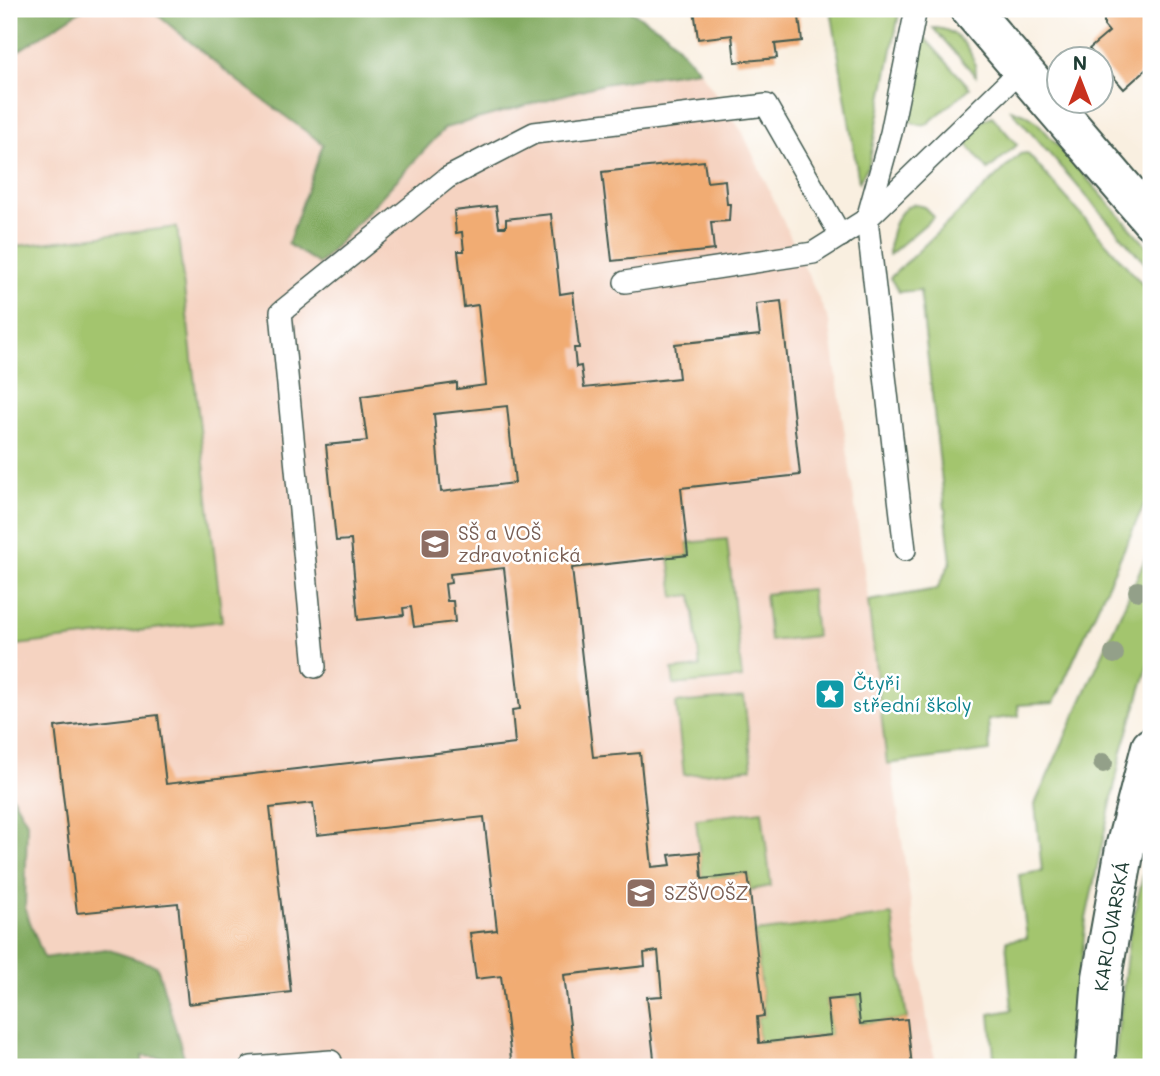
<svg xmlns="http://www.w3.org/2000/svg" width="1160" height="1076" font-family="Mali,sans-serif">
	<rect width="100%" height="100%" fill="#fff"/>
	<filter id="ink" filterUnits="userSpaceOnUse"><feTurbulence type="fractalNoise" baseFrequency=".0143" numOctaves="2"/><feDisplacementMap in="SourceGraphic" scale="14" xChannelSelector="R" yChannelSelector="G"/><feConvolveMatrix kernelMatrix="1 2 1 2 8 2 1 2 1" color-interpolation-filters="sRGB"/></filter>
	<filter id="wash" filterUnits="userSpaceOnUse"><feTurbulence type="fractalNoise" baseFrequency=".00686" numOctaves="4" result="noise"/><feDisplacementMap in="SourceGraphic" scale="28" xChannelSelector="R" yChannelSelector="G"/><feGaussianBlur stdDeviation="1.57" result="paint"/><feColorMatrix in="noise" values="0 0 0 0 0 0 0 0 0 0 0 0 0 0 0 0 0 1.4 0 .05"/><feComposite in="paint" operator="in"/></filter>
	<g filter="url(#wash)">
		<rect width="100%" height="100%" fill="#f9efe0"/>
		<polygon fill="#f5d3c1" points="83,9 155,13 239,82 324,145 289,244 319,263 445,128 603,84 699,70 743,133 829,321 929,1033 937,1067 143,1067 142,1056 185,1059 106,949 44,958 25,910 27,822 9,791 9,57"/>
		<g fill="#a3c56e" stroke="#618151" stroke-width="2">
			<polygon points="831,9 900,9 869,164 859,182"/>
			<path d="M933 28C956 27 977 53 976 76Z"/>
			<path d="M921 34 970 88 927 124C915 126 909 123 905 112Z"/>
			<polygon points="1011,110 1025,114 1037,122 1151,251 1151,270"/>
			<path d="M992 116 1017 145 988 170 965 142C967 127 980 122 992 116Z"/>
			<polygon points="1027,153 1151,294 1151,490 1054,703 1018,705 1019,716 988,720 990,751 887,764 868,601 937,589 951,561 920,290 899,292 890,278 1020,154"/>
			<path d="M913 204 924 207 934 217 889 255C889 237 894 211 913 204Z"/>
			<polygon points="177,227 222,621 9,646 9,247"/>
			<polygon points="727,539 742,678 674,685 672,670 700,667 692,595 674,597 669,557 688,555 687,543"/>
			<polygon points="1151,546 1151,656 1122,751 1086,919 1070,1067 995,1067 990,1014 1012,1010 1006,941 1027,938 1019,875 1042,871 1035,804"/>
			<polygon points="811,589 816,636 770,641 765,594"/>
			<polygon points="744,697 752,768 684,775 676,703"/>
			<polygon points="762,811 771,886 750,890 748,874 702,879 696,819"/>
			<polygon points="1151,842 1151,1067 1114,1067 1129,936"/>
			<polygon points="892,915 907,1019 860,1024 857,997 827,1000 831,1035 759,1043 757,1017 764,1016 755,932"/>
		</g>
		<g fill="#82aa61" stroke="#50744a" stroke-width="2">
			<polygon points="9,9 83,9 9,57"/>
			<polygon points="108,9 628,9 666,33 699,70 603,84 445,128 319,264 288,244 323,144 239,82 155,13"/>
			<polygon points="9,791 27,822 25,909 44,958 106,949 157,966 185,1060 142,1056 143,1067 9,1067"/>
		</g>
		<g id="blocks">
			<g fill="#f1ac73" fill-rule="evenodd">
				<polygon points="694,9 798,9 802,41 775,44 777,58 735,62 732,35 698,39"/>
				<polygon points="1113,9 1123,11 1127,16 1134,9 1151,9 1151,65 1124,89 1089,49 1109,32 1104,26 1104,17"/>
				<polygon points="704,161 707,182 725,180 727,204 730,204 729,221 711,222 714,250 612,261 602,172"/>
				<path d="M496 206 499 227H506V219L551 214 560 294 573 292 579 348H574L576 367 581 366 584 388 679 378 675 344 760 335 756 304 781 301 800 475 681 488 688 555 572 568 593 757 640 753 652 867 671 865 669 855 700 852 702 879 748 874 764 1016 757 1017 759 1043 831 1035 827 1000 857 997 860 1024 907 1019 912 1067H655L647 997 662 996 658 951 644 953 645 966 564 975 575 1067H512L501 976 476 979 470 933 497 930 484 817 317 835 313 803 270 808 291 992 188 1004 178 903 77 913 55 727 158 715 166 784 515 744 512 710 520 709 504 568 450 574 451 583 445 584 447 601H453L455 622 414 627 411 607 403 608 404 615 358 620 351 540 336 541 326 445 367 441 361 396 457 383V389L486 385 478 305 464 307 458 251H464L462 232 456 233 454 211ZM507 406 515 483 441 492 434 414Z"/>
			</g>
		</g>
	</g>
	<g filter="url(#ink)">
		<use href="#blocks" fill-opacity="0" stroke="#40584e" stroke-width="2"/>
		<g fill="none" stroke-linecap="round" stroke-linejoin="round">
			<g stroke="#40584e" stroke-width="24">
				<g id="service">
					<polyline points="625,282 813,253 867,219 1022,69"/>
					<polyline points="905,550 867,219 891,133 916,9"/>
					<polyline points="315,667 281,312 447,178 534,133 766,105 841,236"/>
					<polyline points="251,1067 331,1061"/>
				</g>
			</g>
			<g stroke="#40584e" stroke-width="42">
				<polyline id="minor" points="970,9 1151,220"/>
			</g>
			<g stroke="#40584e" stroke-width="42">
				<g id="secondary">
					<path id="s1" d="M1095 1067 1102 977 1125 848 1151 747"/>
				</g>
			</g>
			<use href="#service" stroke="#fff" stroke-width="21"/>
			<use href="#minor" stroke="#fff" stroke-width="38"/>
			<use href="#secondary" stroke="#fff" stroke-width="38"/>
		</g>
		<g fill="#93a089">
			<circle cx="1138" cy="591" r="10"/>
			<circle cx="1114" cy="654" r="10"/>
			<circle cx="1103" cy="763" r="10"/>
		</g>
	</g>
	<defs>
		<g id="school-square" transform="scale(1.575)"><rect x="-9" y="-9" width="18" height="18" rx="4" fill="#8d6e63" stroke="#fff"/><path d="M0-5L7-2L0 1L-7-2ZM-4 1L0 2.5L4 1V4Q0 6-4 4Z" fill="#fff"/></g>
		<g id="sight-square" transform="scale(1.575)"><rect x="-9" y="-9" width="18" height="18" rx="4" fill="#0f9aa8" stroke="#fff"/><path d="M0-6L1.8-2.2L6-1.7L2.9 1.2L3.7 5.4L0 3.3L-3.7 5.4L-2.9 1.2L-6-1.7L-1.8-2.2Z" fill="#fff"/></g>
	</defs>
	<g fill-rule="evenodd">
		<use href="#school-square" x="435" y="544"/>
		<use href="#sight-square" x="830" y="694"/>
		<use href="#school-square" x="641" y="893"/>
	</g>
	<g text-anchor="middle" stroke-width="5" stroke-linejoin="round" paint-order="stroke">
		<g font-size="19" fill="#785e54" stroke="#fff" text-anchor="start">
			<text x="458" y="540">SŠ a VOŠ<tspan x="458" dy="22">zdravotnická</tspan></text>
			<text x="664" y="900">SZŠVOŠZ</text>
		</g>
		<g font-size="19" fill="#0d838f" stroke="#fff" text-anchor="start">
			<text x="853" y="690">Čtyři<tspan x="853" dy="22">střední školy</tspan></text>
		</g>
		<g font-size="19" fill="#1f3d34" stroke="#fff">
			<text dy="7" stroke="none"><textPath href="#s1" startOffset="142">KARLOVARSKÁ</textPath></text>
		</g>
	</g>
	<rect width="1160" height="1076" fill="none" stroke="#fff" stroke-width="35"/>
	<g transform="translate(1080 80)"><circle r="33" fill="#ffffff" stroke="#a5b1ae" stroke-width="2"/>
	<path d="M0-5L12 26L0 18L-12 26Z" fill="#c8321e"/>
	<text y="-10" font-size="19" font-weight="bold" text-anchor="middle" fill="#1f3d34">N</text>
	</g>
</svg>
